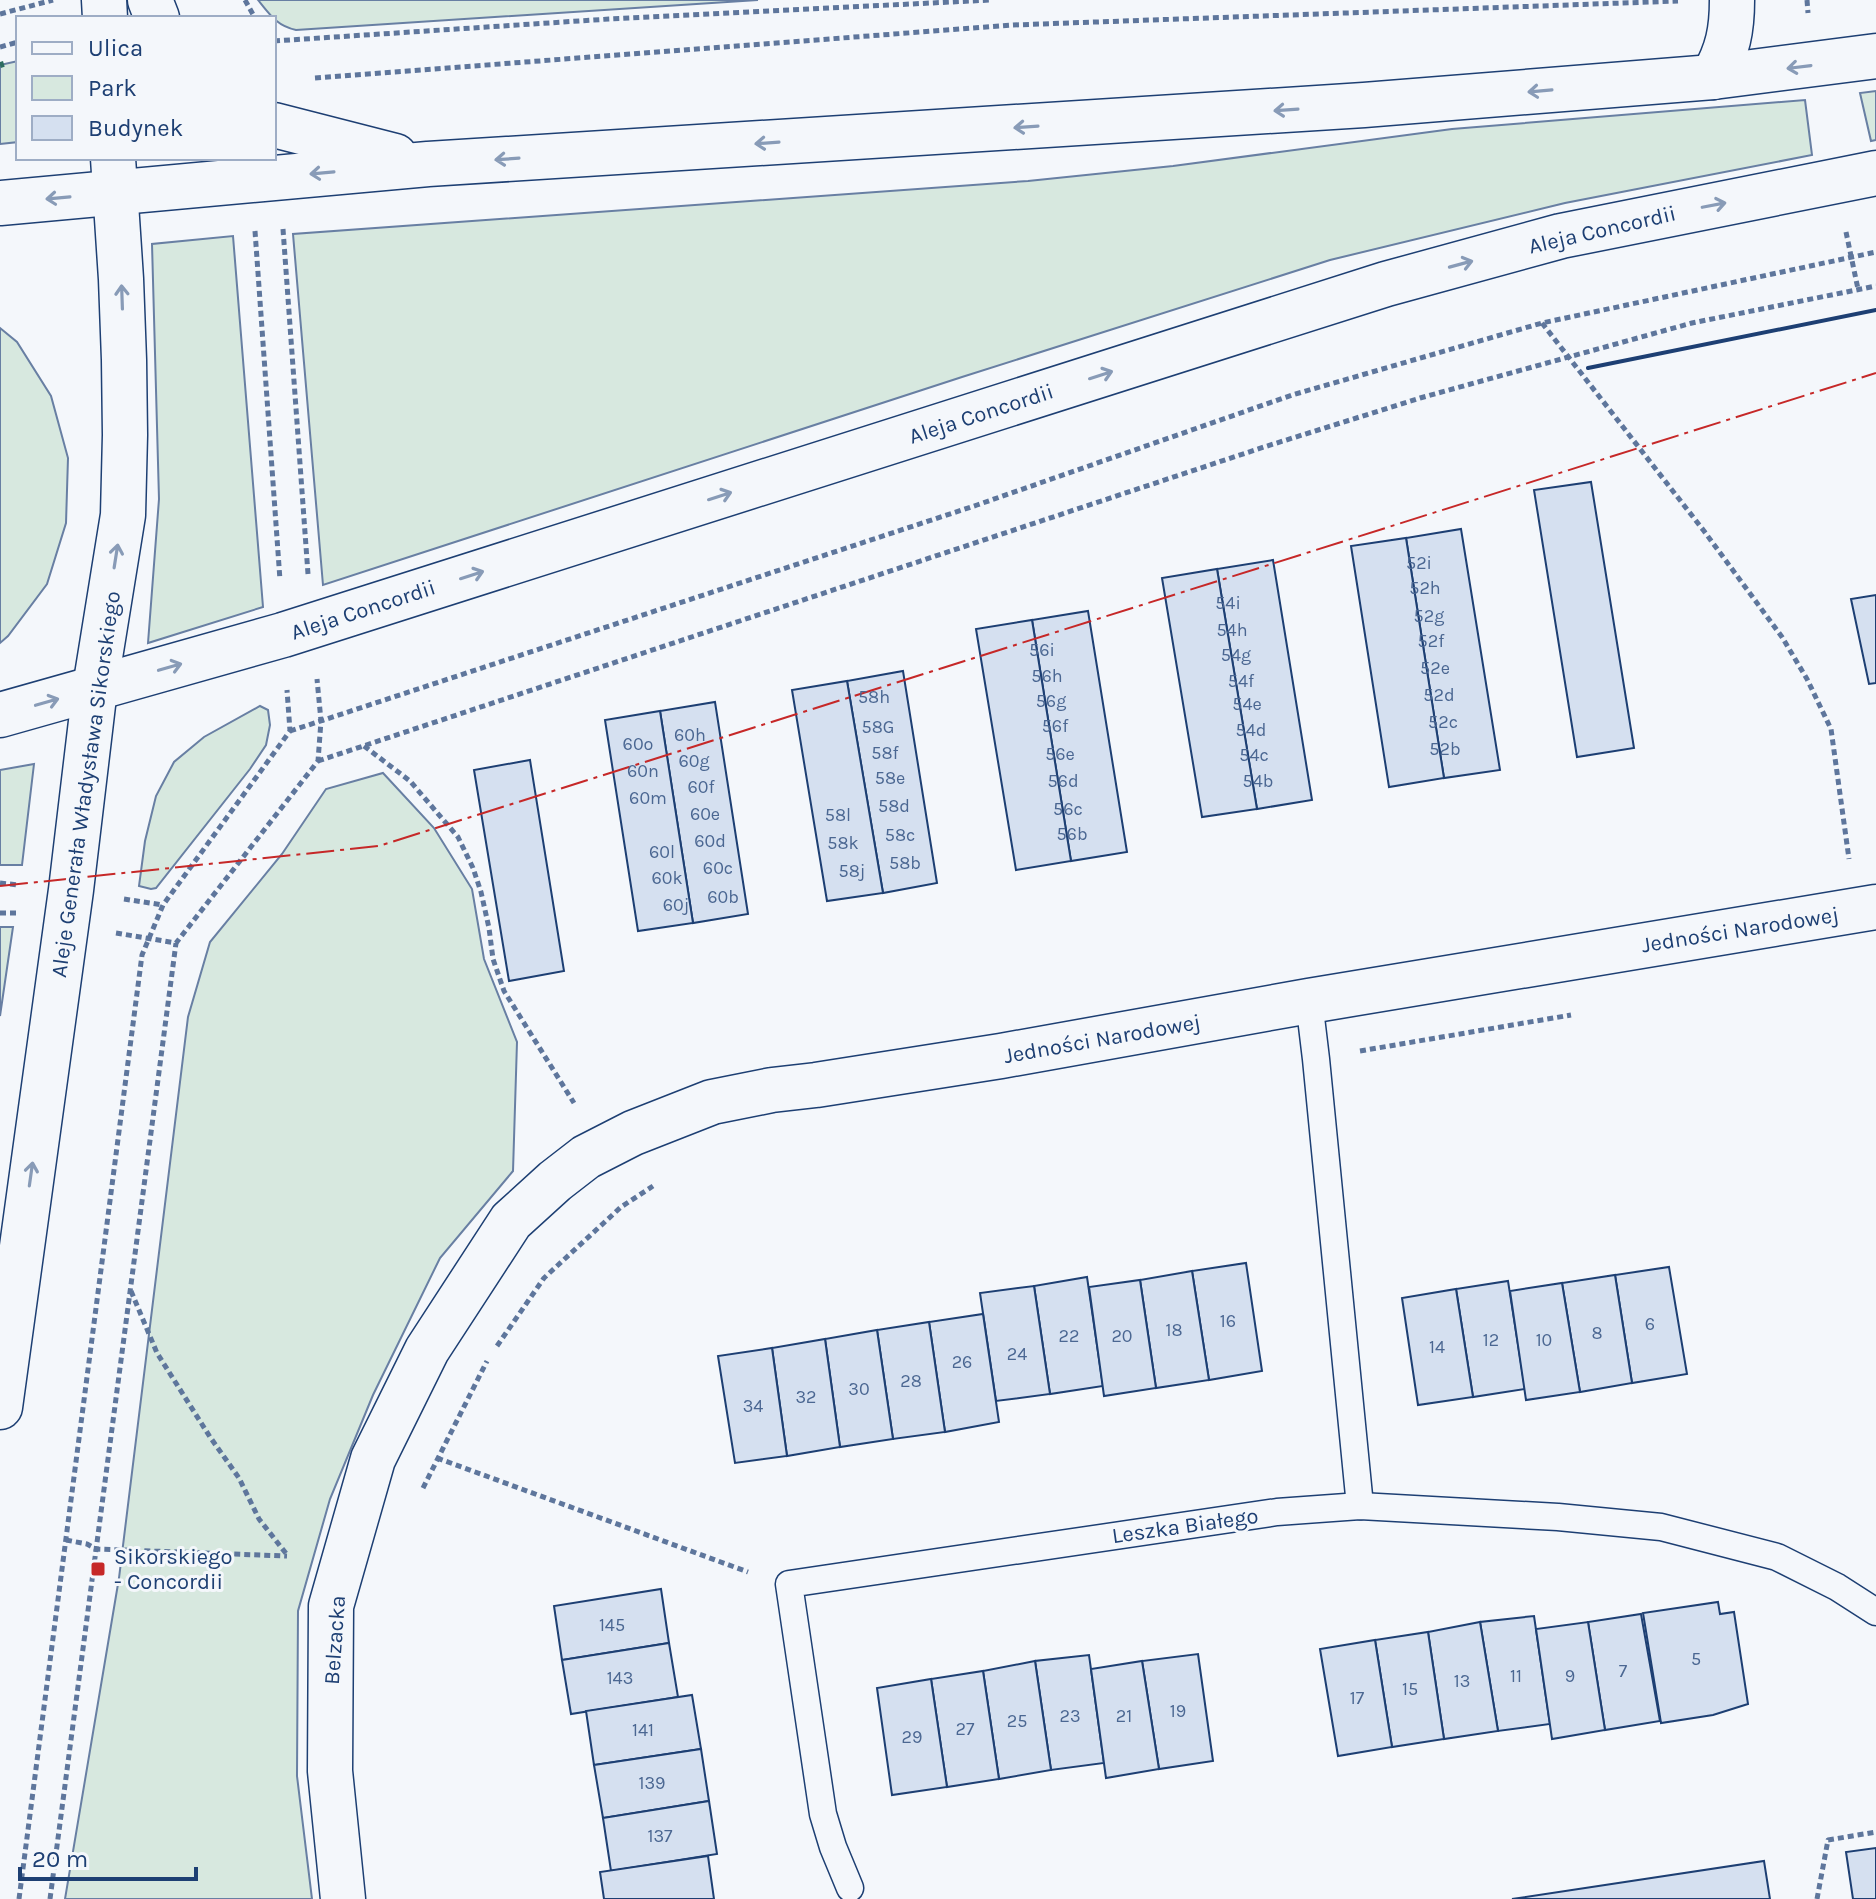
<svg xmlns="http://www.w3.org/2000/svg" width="1876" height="1899" font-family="Karla,sans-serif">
	<rect width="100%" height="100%" fill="#f4f7fb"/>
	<g fill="#d7e8df" stroke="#687fa3" stroke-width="2">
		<path d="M258 0H758L296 30C277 26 270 15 258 0Z"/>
		<polygon points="18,61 18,142 0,144 0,65"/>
		<polygon points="1876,91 1876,140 1871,141 1860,93"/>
		<polygon points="1805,100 1812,155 1565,203 1330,260 962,377 323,585 293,234 1028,181 1173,166 1452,129"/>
		<polygon points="233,236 263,607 148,643 159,499 152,244"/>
		<polygon points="0,328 17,342 51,396 68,458 66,523 47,584 8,636 0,643"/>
		<polygon points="260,706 268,710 270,725 266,745 250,769 156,888 151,889 139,886 145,841 156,796 174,762 204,737"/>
		<polygon points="34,764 22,865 0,865 0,770"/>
		<polygon points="383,773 434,828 472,889 484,959 517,1042 513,1171 440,1258 373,1395 330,1499 298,1611 297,1776 312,1899 65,1899 119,1578 188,1017 210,942 282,854 326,789"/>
		<polygon points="0,927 13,927 0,1016"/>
	</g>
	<g fill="#d5e0f0" stroke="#1d3f73" stroke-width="2">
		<polygon points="1591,482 1634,748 1577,757 1534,490"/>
		<polygon points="1461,529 1500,770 1444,778 1406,538"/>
		<polygon points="1406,538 1444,778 1389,787 1351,546"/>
		<polygon points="1273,560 1312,800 1257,809 1217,569"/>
		<polygon points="1217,569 1257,809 1202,817 1162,578"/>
		<polygon points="1876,595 1876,683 1869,684 1851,599"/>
		<polygon points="1088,611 1127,852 1071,861 1032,620"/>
		<polygon points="1032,620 1071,861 1016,870 976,629"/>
		<polygon points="903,671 937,883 883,893 847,681"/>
		<polygon points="847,681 883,893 827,901 792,690"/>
		<polygon points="715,702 748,914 693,923 660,711"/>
		<polygon points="660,711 693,923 638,931 605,720"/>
		<polygon points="530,760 564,971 509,981 474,770"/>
		<polygon points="1246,1263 1262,1371 1209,1380 1192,1271"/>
		<polygon points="1669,1267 1687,1374 1632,1383 1615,1275"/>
		<polygon points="1192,1271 1209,1380 1156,1388 1140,1280"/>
		<polygon points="1615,1275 1632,1383 1580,1392 1562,1283"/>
		<polygon points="1087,1277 1103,1386 1050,1394 1034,1286"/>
		<polygon points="1140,1280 1156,1388 1104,1396 1089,1287"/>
		<polygon points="1508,1281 1525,1389 1473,1397 1456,1289"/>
		<polygon points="1562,1283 1580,1392 1526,1400 1510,1291"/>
		<polygon points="1034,1286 1050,1394 996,1401 980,1293"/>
		<polygon points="1456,1289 1473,1397 1418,1405 1402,1298"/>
		<polygon points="983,1314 999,1422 945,1432 929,1322"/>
		<polygon points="929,1322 945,1432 893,1439 877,1330"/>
		<polygon points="877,1330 893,1439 840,1447 825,1339"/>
		<polygon points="825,1339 840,1447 787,1456 772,1348"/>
		<polygon points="772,1348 787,1456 735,1463 718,1356"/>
		<polygon points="661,1589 669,1643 562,1660 554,1606"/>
		<polygon points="1718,1602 1720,1614 1734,1612 1748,1704 1713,1715 1661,1723 1643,1613"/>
		<polygon points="1641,1614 1660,1721 1605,1730 1588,1622"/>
		<polygon points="1534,1616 1550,1724 1498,1731 1480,1622"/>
		<polygon points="1480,1622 1498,1731 1444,1739 1428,1632"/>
		<polygon points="1588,1622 1605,1730 1552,1739 1536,1629"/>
		<polygon points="1428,1632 1444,1739 1392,1747 1375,1640"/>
		<polygon points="1375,1640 1392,1747 1338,1756 1320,1649"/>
		<polygon points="669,1643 678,1697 571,1714 562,1660"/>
		<polygon points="1198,1654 1213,1761 1159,1769 1142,1661"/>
		<polygon points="1089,1655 1104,1763 1051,1770 1035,1661"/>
		<polygon points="1035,1661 1051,1770 999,1779 983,1671"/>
		<polygon points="1142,1661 1159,1769 1106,1778 1091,1669"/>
		<polygon points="983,1671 999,1779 947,1787 931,1679"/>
		<polygon points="931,1679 947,1787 892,1795 877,1688"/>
		<polygon points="692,1695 701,1749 594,1765 586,1711"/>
		<polygon points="701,1749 709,1801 603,1818 594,1765"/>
		<polygon points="709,1801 717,1854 611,1871 603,1818"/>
		<polygon points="1876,1848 1876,1899 1853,1899 1846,1852"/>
		<polygon points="708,1856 714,1899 604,1899 600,1872"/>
		<polygon points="1764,1861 1770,1899 1512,1899"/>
	</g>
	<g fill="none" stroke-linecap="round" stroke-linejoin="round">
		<g stroke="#1d3f73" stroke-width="29">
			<g id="lane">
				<polyline points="1309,1001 1316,1059 1360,1506"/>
				<polyline points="850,1888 833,1847 823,1814 789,1584 1277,1512 1360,1506 1558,1517 1661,1527 1777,1557 1837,1587 1876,1612"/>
			</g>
		</g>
		<g stroke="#1d3f73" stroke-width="47">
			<g id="street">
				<path d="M1713 77C1728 50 1732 30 1732 0"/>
				<polyline points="343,1899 330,1771 331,1606 373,1459 427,1350 511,1221 555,1181 586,1157 633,1133 712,1102 772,1090 816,1085 1001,1056 1309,1001 1876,907"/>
			</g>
		</g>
		<g stroke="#1d3f73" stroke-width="47">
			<g id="secondary">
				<polyline points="104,0 105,18"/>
				<polyline points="150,0 157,18"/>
				<polyline points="274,125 395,156"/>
				<polyline points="0,203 428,164 1364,105 1713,77 1876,56"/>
				<polyline points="0,715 283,635 1386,284 1561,236 1876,173"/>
				<polyline points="0,1407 71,890 95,688 123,515 125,435 124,360 121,279 113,158"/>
			</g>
		</g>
		<g stroke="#5e769c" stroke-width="5" stroke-dasharray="6 4" stroke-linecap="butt">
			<polyline points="245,0 255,18"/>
			<polyline points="1807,0 1808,13"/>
			<polyline points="0,14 53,0"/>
			<polyline points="274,41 609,19 991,0"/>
			<polyline points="0,47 18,42"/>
			<polyline points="315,78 1013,25 1678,1"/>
			<polyline points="283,229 308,574"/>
			<polyline points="255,231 280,580"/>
			<polyline points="1846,232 1858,289"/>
			<polyline points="1542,323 1704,531 1782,637 1807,679 1831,729 1849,859"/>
			<polyline points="290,731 977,505 1292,395 1542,323 1876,252"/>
			<polyline points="364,746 410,781 458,837 473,868 481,892 489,928 493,959 504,991 574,1103"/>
			<polyline points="318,761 1264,447 1420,398 1692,323 1876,286"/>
			<polyline points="0,883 19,885"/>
			<polyline points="124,899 163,905"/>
			<polyline points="0,913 16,913"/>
			<polyline points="116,933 176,943 318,761 321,721 317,679"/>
			<polyline points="1360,1051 1571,1015"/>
			<polyline points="131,1291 157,1353 210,1437 239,1478 259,1519 288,1556"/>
			<polyline points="497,1346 544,1278 621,1207 653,1186"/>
			<polyline points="437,1458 748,1572"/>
			<polyline points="423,1488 487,1361"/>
			<polyline points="66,1540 87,1544 96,1549 287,1556"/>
			<polyline points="19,1899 142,955 163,905 290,731 287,690"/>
			<polyline points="50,1899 176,943"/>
			<polyline points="1817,1899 1828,1840 1876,1832"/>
		</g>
		<use href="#lane" stroke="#f4f7fb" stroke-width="26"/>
		<use href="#street" stroke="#f4f7fb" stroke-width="44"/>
		<use href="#secondary" stroke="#f4f7fb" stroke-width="44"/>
		<polyline stroke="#2c6c60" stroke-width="6" stroke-dasharray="4 6" stroke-linecap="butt" points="0,65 7,63"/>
		<polyline stroke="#1d3f73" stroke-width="4" points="1588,368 1876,310"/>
		<polyline stroke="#c62828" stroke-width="2" stroke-dasharray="28 6 4 6" stroke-linecap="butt" points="0,886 379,846 1876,373"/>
	</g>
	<defs><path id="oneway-shaft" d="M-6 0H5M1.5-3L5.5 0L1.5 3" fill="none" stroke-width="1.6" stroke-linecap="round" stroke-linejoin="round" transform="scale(2)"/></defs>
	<g stroke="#889bb7">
		<use href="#oneway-shaft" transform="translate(1799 67) rotate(173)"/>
		<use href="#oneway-shaft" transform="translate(1540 91) rotate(175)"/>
		<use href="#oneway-shaft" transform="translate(1286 110) rotate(176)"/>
		<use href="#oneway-shaft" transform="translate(1026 127) rotate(176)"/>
		<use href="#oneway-shaft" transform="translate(767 143) rotate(176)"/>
		<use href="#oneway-shaft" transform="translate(507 159) rotate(176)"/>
		<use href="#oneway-shaft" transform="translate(322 173) rotate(175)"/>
		<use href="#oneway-shaft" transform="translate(58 198) rotate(175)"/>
		<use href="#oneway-shaft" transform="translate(1714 205) rotate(-11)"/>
		<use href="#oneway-shaft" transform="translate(1461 264) rotate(-15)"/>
		<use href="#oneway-shaft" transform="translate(122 297) rotate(-92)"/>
		<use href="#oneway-shaft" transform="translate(1101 375) rotate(-18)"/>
		<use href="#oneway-shaft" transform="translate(720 496) rotate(-18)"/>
		<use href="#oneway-shaft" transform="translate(116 556) rotate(-81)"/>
		<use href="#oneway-shaft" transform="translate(472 575) rotate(-18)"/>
		<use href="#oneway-shaft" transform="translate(170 667) rotate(-16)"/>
		<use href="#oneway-shaft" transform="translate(47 702) rotate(-16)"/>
		<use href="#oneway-shaft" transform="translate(31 1174) rotate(-82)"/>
	</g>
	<rect fill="#c62828" stroke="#f4f7fb" stroke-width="3" x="90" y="1561" width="16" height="16" rx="4"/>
	<g text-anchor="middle" stroke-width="6" stroke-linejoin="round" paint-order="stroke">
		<g font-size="18" fill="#4b6792">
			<text x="1419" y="569">52i</text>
			<text x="1425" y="594">52h</text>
			<text x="1228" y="609">54i</text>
			<text x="1429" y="622">52g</text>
			<text x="1232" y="636">54h</text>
			<text x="1431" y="647">52f</text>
			<text x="1042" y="656">56i</text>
			<text x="1236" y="661">54g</text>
			<text x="1435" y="674">52e</text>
			<text x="1047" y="682">56h</text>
			<text x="1241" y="687">54f</text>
			<text x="1439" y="701">52d</text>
			<text x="874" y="703">58h</text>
			<text x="1051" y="707">56g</text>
			<text x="1247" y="710">54e</text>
			<text x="1443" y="728">52c</text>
			<text x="1055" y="732">56f</text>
			<text x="878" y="733">58G</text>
			<text x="1251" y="736">54d</text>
			<text x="690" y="741">60h</text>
			<text x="638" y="750">60o</text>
			<text x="1445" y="755">52b</text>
			<text x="885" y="759">58f</text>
			<text x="1060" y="760">56e</text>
			<text x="1254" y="761">54c</text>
			<text x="694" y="767">60g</text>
			<text x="643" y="777">60n</text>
			<text x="890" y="784">58e</text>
			<text x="1063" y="787">56d</text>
			<text x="1258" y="787">54b</text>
			<text x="701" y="793">60f</text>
			<text x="648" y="804">60m</text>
			<text x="894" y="812">58d</text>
			<text x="1068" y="815">56c</text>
			<text x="705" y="820">60e</text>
			<text x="838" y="821">58l</text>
			<text x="1072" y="840">56b</text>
			<text x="900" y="841">58c</text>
			<text x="710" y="847">60d</text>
			<text x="843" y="849">58k</text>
			<text x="662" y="858">60l</text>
			<text x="905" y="869">58b</text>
			<text x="718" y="874">60c</text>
			<text x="852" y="877">58j</text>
			<text x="667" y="884">60k</text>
			<text x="723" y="903">60b</text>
			<text x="676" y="911">60j</text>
			<text x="1228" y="1327">16</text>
			<text x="1650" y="1330">6</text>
			<text x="1174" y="1336">18</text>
			<text x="1597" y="1339">8</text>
			<text x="1069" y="1342">22</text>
			<text x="1122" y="1342">20</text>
			<text x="1491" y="1346">12</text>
			<text x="1544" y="1346">10</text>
			<text x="1437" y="1353">14</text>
			<text x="1017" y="1360">24</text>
			<text x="962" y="1368">26</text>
			<text x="911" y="1387">28</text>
			<text x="859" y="1395">30</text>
			<text x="806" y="1403">32</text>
			<text x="753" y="1412">34</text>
			<text x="612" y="1631">145</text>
			<text x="1696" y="1665">5</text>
			<text x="1623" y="1677">7</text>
			<text x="1516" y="1682">11</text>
			<text x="1570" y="1682">9</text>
			<text x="620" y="1684">143</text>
			<text x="1462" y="1687">13</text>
			<text x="1410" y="1695">15</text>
			<text x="1357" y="1704">17</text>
			<text x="1178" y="1717">19</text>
			<text x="1070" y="1722">23</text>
			<text x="1124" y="1722">21</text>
			<text x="1017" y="1727">25</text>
			<text x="965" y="1735">27</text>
			<text x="643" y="1736">141</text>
			<text x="912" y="1743">29</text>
			<text x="652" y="1789">139</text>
			<text x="660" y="1842">137</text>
		</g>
		<g font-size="22" fill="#1d3f73" stroke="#f4f7fb">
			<text transform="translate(1602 229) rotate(-13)" y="8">Aleja Concordii</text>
			<text transform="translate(981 413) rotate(-18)" y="8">Aleja Concordii</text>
			<text transform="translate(363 609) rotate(-18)" y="8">Aleja Concordii</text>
			<text transform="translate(85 784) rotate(-82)" y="8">Aleje Generała Władysława Sikorskiego</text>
			<text transform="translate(1740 929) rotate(-9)" y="8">Jedności Narodowej</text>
			<text transform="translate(1102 1038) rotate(-10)" y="8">Jedności Narodowej</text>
			<text transform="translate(1185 1525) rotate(-8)" y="8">Leszka Białego</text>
			<text transform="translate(334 1640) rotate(-86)" y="8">Belzacka</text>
		</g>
		<g font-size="22" fill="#1d3f73" stroke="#f4f7fb" text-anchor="start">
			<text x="114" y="1564">Sikorskiego<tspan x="114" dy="25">- Concordii</tspan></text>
		</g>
	</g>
	<rect x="16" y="16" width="260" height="144" fill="#f4f7fb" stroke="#9eadc5" stroke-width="2"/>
	<rect x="32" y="42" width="40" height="12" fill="#f4f7fb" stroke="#9eadc5" stroke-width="2"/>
	<text x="88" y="56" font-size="24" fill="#1d3f73">Ulica</text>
	<rect x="32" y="76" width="40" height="24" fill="#d7e8df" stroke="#9eadc5" stroke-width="2"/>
	<text x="88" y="96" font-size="24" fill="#1d3f73">Park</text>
	<rect x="32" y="116" width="40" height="24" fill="#d5e0f0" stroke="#9eadc5" stroke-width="2"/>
	<text x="88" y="136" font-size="24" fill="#1d3f73">Budynek</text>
	<path d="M20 1867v12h176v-12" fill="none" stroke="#1d3f73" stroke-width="4"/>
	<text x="32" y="1867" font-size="24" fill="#1d3f73" stroke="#f4f7fb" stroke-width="6" paint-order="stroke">20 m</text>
</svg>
